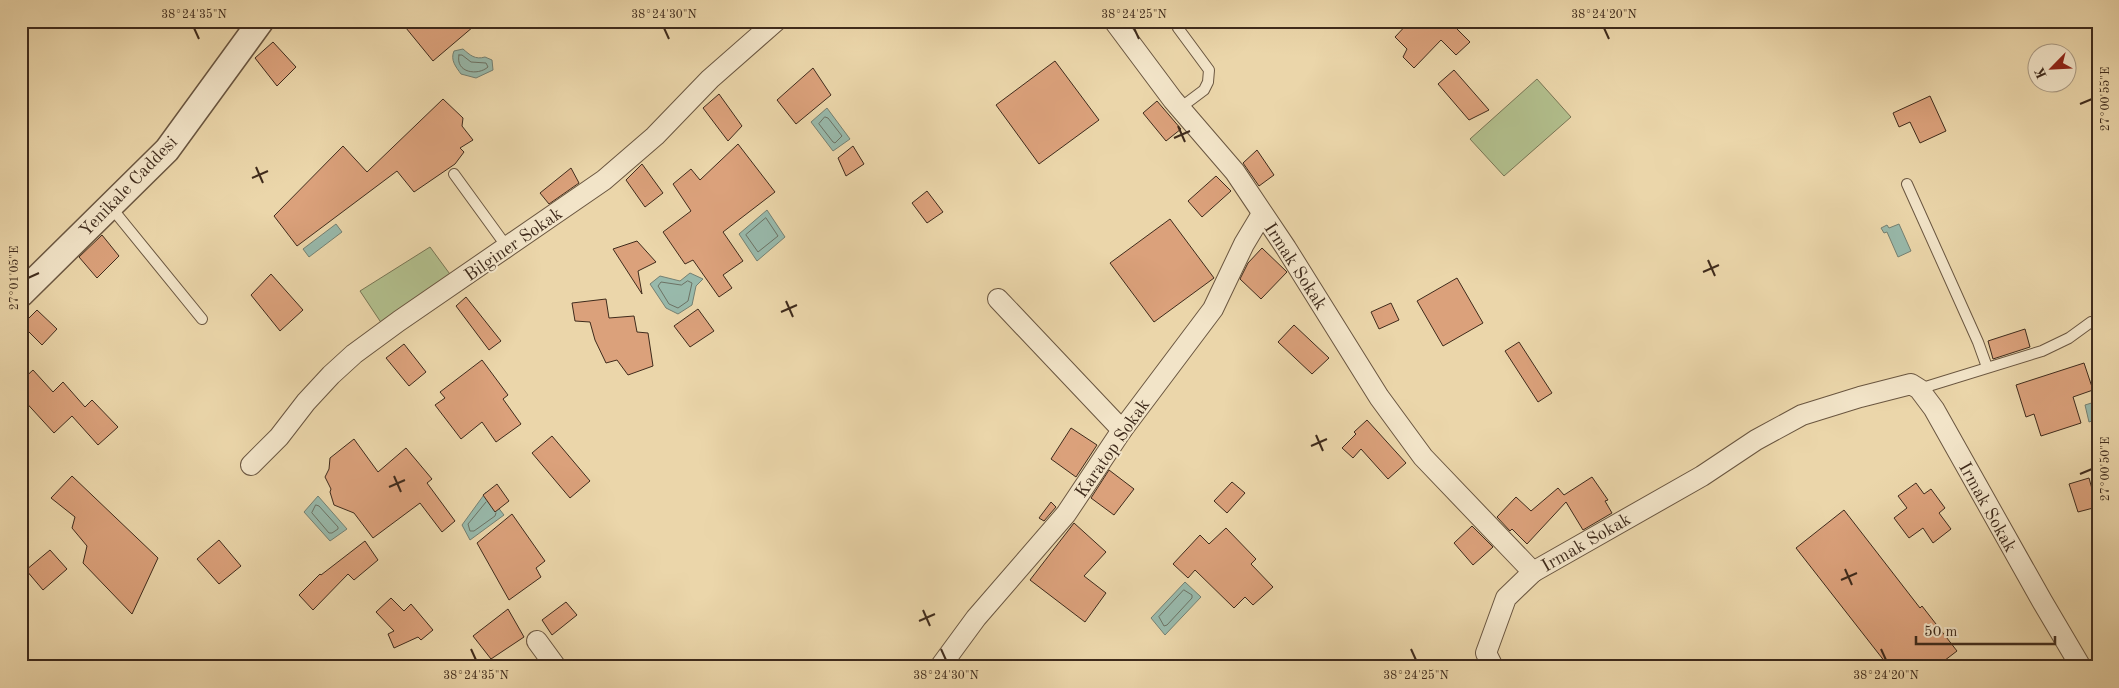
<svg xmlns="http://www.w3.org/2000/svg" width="2119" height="688" font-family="'Old Standard TT',serif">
	<rect width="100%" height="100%" fill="#ebd6aa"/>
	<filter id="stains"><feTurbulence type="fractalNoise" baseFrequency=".004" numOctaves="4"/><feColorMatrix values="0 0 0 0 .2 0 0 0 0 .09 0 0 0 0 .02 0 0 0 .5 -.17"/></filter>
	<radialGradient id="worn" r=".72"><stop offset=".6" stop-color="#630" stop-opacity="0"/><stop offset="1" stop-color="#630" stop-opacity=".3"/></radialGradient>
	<g fill="#b2bf8d" stroke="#787554">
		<polygon points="1537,79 1571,117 1504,176 1470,139"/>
		<polygon points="430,247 455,281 384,327 360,291"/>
	</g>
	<g fill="#98b9ab" stroke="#748072">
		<path d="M463 49C470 55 475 60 485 57L492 60 493 70 476 78 461 74C456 67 450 60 454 51Z"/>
		<polygon points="827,108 850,139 833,151 811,122"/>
		<polygon points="767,210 785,237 757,261 739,234"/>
		<polygon points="336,224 342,232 309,257 303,249"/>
		<polygon points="1899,224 1911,251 1898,257 1887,232 1884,233 1881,228 1887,225 1889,228"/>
		<polygon points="690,273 703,279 696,286 692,305 678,314 666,308 650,284 660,276 680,281"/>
		<polygon points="2098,401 2098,419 2089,422 2085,405"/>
		<polygon points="486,492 504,515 470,540 462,525"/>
		<polygon points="318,496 347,529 330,541 304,512"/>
		<polygon points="1185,582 1201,597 1165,635 1151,618"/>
	</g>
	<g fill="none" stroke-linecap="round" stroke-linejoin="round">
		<g stroke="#6c7264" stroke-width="1">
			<path d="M459 55H462L471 62 486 63 488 67C478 76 455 73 459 55Z"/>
			<polygon points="825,117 828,118 842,136 835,143 833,142 819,124"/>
			<polygon points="766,218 778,236 758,252 746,235"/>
			<polygon points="688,281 692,283 688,301 678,308 669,304 658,286 661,282 681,285"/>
			<polyline points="486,502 468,524 470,531 474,531 495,516 496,513"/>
			<polygon points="316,505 319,506 338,527 338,529 332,533 329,533 312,513"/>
			<polygon points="1184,590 1192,595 1192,598 1167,625 1164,626 1159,617"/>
		</g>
	</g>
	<g fill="#dba17b" stroke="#3f2b1c">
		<polygon points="414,21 480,21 433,61 406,28"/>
		<polygon points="1410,21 1449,21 1470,42 1456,55 1441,40 1414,68 1403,57 1407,49 1395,37"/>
		<polygon points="273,42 296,67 277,86 255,58"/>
		<polygon points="1055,61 1099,120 1039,164 996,105"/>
		<polygon points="813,68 831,95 796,124 777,100"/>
		<polygon points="1454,70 1489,110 1469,120 1438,84"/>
		<polygon points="719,94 742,126 728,141 703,108"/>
		<polygon points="1930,96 1946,131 1920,143 1910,122 1899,127 1893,113"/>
		<polygon points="443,99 463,118 462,126 473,140 460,148 464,152 455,164 414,192 397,171 297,246 274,216 343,146 367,172"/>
		<polygon points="1157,101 1181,129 1166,141 1143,113"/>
		<polygon points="738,144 775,192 723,232 743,261 723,275 732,288 719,297 693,260 685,264 663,232 691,211 673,184 691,169 700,180"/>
		<polygon points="853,146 864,164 846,176 838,158"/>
		<polygon points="1257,150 1274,175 1259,186 1243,163"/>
		<polygon points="642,164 663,193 645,207 626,180"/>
		<polygon points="571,168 579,183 549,204 540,193"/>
		<polygon points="1216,176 1231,191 1202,217 1188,201"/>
		<polygon points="927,191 943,212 927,223 912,203"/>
		<polygon points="1170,219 1214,278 1154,322 1110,263"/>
		<polygon points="102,235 119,256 97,278 79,257"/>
		<polygon points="637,241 656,262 638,271 642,294 613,249"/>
		<polygon points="1262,248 1287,272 1261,299 1240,279 1248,263"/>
		<polygon points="271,274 303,310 280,331 251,295"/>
		<polygon points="1457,278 1483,323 1443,346 1417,301"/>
		<polygon points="466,297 501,341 489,350 456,306"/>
		<polygon points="606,299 609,318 634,316 637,332 648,333 653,366 628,375 617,360 606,363 595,340 590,322 575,321 572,303"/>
		<polygon points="1391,303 1399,320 1379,329 1371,312"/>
		<polygon points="698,309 714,331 690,347 674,326"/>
		<polygon points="37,310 57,329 42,345 22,325"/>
		<polygon points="1294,325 1329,358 1312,374 1278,342"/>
		<polygon points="2025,329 2030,347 1993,359 1988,341"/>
		<polygon points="1519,342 1552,393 1538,402 1505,351"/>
		<polygon points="404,344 426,372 409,386 386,358"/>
		<polygon points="482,360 508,395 503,399 521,424 496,442 482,422 461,439 435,405 445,398 440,392"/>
		<polygon points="2084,363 2093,390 2073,397 2081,423 2041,436 2034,414 2026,417 2016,385"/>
		<polygon points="33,370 53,392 63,382 85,407 92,400 118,427 98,445 72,416 54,433 21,397 21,381"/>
		<polygon points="1367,420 1406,463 1388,479 1361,449 1353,458 1342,448 1356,434 1354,432"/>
		<polygon points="1071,428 1097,445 1076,477 1051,459"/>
		<polygon points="552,436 590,481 570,498 532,453"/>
		<polygon points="354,439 378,472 406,448 432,479 427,483 455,521 442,532 420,503 373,538 354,513 334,505 330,492 331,489 325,477 329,469 330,458"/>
		<polygon points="1109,470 1134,489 1114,515 1091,498"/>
		<polygon points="72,476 158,558 132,614 83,563 87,546 72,528 75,517 51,498"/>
		<polygon points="1592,477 1608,500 1605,501 1612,513 1583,530 1566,502 1527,544 1512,529 1510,531 1497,517 1516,497 1531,511 1558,488 1564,495"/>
		<polygon points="2089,478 2097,507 2078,512 2069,484"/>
		<polygon points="1232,482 1245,493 1227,513 1214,501"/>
		<polygon points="1916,483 1924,494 1931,489 1945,508 1939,513 1951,529 1933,543 1923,528 1909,538 1894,518 1907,508 1898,496"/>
		<polygon points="497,484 509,501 495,512 483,495"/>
		<polygon points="1051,502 1056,507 1044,521 1039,518"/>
		<polygon points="1844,510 1920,608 1922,606 1957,651 1936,667 1889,667 1796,548"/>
		<polygon points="512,514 545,561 536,568 541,577 509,600 477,543"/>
		<polygon points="1074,523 1106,552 1084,576 1106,593 1085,622 1030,580"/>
		<polygon points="1472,526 1493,547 1473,565 1454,543"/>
		<polygon points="1226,528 1256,559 1251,564 1273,587 1253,605 1245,597 1234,608 1195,570 1188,578 1173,564 1200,535 1209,544"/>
		<polygon points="219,540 241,566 219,584 197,559"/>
		<polygon points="365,541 378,560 354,580 348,574 313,610 299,595 320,574 321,575"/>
		<polygon points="50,550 67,569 43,590 26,570"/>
		<polygon points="391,598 404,611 411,604 433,630 421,640 418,637 394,648 388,634 394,631 376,612"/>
		<polygon points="566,602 577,615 552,635 542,620"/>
		<polygon points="508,609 524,637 491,659 473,636"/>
	</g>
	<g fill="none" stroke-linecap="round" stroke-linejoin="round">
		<g stroke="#6a5640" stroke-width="12">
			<g id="service">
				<polyline points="1179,21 1178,28 1209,70 1208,82 1204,90 1180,108"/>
				<polyline points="454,174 507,247"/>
				<polyline points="1907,184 1978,342 1987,367"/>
				<polyline points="110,206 202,319"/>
				<polyline points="1919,389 2042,351 2069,338 2091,322"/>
			</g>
		</g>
		<g stroke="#6a5640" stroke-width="22">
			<g id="minor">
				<polyline points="1114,21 1173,100 1235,172 1286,248 1379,397 1423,457 1533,572 1702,476 1756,440 1802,415 1860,397 1911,384 1919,389 1934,409 2042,601 2081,667"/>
				<polyline points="998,299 1122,430"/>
				<polyline points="251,465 279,437 306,402 331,375 354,354 399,321 604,180 655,136 710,79 776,21"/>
				<polyline points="537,641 556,667"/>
				<polyline points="940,667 976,618 1066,514 1122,430 1213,309 1244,244 1262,214"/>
				<polyline points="1493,667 1486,653 1506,598 1533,572"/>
			</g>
		</g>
		<g stroke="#6a5640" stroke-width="28">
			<polyline id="tertiary" points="21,294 167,150 261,21"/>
		</g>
		<use href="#service" stroke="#f2e4c8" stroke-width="10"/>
		<use href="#minor" stroke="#f2e4c8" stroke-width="20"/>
		<use href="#tertiary" stroke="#f2e4c8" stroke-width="25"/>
	</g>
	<path fill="none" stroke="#3f2b1c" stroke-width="2" d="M194 28 199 39M664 28 669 39M1134 28 1139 39M1604 28 1609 39M2080 104 2092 99M1178 126 1185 142M1174 138 1190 131M256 167 263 183M252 178 268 171M1708 260 1715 276M1703 272 1719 265M28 278 39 273M786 301 793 317M781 312 797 305M1316 435 1323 451M1311 446 1327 439M2080 474 2092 469M394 476 401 492M389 487 405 480M1845 569 1852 585M1841 580 1857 573M923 610 930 626M919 621 935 614M471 649 476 660M941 649 946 660M1411 649 1416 660M1881 649 1886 660"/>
	<g text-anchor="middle" stroke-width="4" stroke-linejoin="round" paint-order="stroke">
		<g font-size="18" fill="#3f2b1c" stroke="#f2e4c8">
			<text transform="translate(128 186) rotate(-46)" y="6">Yenikale Caddesi</text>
			<text transform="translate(513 244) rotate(-35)" y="6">Bilginer Sokak</text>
			<text transform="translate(1296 266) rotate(57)" y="6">Irmak Sokak</text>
			<text transform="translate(1112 448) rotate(-55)" y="6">Karatop Sokak</text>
			<text transform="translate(1988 507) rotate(61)" y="6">Irmak Sokak</text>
			<text transform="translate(1586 542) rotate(-30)" y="6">Irmak Sokak</text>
		</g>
	</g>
	<rect width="2119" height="688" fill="none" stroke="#ebd6aa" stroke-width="55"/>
	<g transform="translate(2052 68) rotate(246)"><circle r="24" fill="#f2e4c8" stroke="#aa9a83"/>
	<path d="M0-4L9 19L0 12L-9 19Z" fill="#8f2418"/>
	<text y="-8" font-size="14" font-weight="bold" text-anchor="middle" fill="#3f2b1c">K</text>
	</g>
	<path d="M1916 636v8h139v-8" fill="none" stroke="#3f2b1c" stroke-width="2.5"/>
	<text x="1924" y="636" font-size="15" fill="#3f2b1c" stroke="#f2e4c8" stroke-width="4" paint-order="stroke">50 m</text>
	<rect x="28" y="28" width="2064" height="632" fill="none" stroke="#3f2b1c" stroke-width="2"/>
	<g font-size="12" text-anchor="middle" fill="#3f2b1c">
		<text x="194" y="18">38°24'35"N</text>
		<text x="664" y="18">38°24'30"N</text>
		<text x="1134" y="18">38°24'25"N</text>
		<text x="1604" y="18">38°24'20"N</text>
		<text transform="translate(2105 99) rotate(-90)" y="4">27°00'55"E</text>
		<text transform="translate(14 278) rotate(-90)" y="4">27°01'05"E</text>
		<text transform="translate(2105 469) rotate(-90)" y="4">27°00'50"E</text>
		<text x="476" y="679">38°24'35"N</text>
		<text x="946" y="679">38°24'30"N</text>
		<text x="1416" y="679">38°24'25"N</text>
		<text x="1886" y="679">38°24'20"N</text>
	</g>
	<rect width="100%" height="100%" filter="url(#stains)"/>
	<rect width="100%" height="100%" fill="url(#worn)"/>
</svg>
